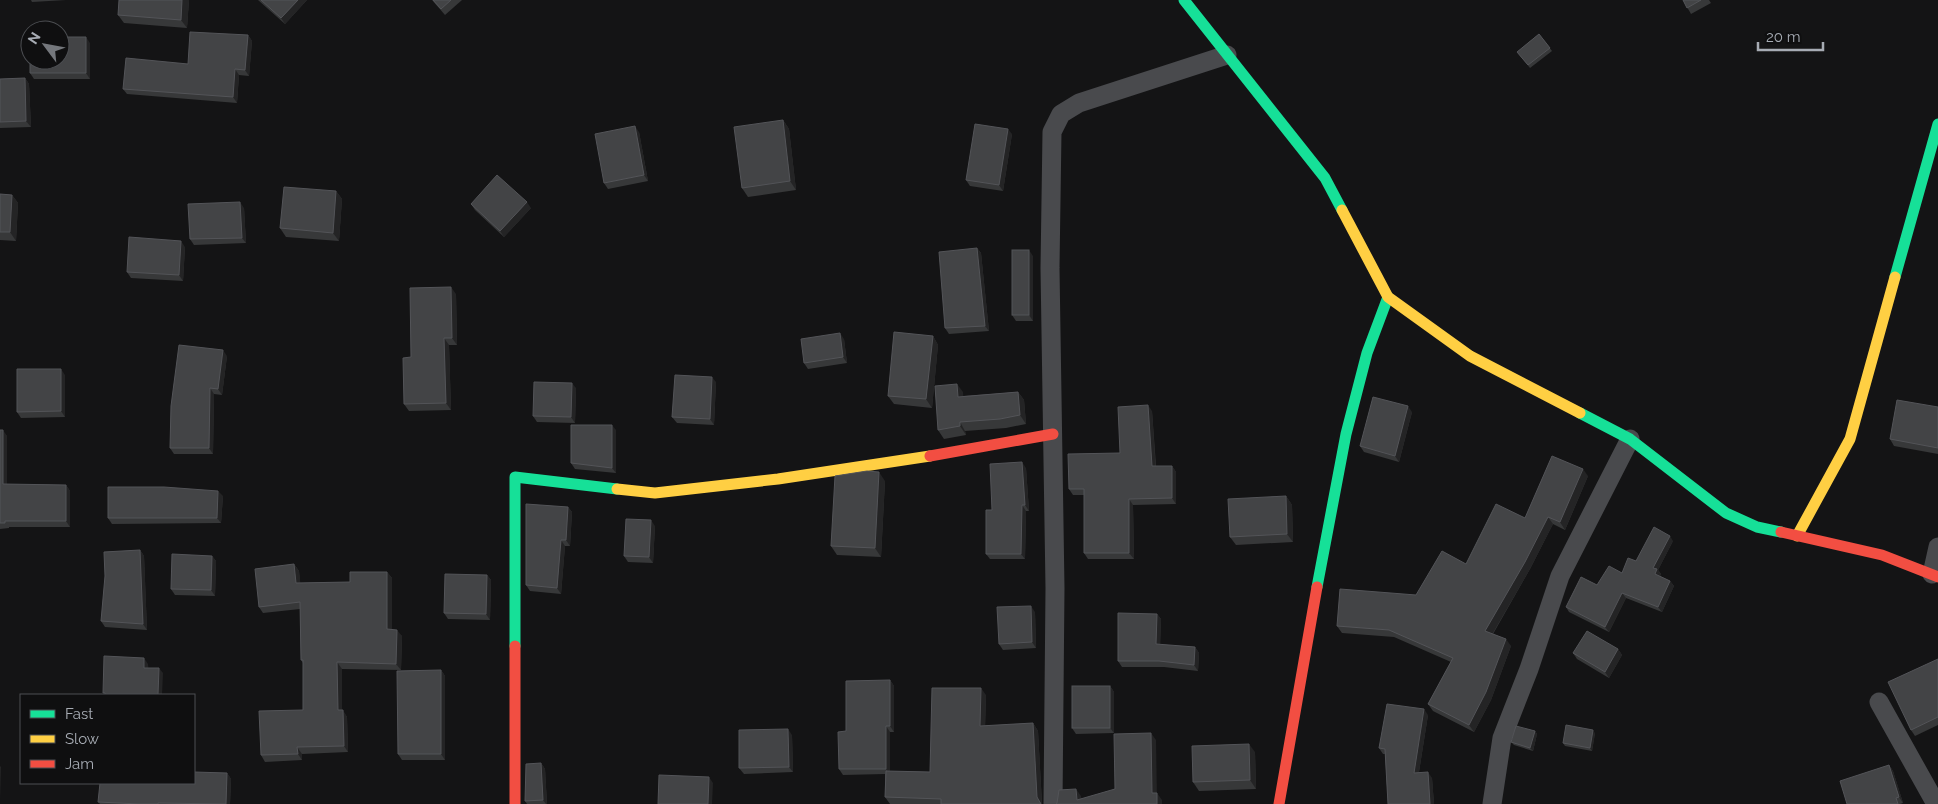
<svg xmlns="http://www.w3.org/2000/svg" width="1938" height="804" font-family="Raleway,sans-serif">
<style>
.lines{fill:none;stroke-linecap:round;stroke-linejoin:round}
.street{stroke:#494a4d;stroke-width:19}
.fast{stroke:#16e098;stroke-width:11}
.slow{stroke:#ffcf43;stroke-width:11}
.jam{stroke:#f24e42;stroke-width:11}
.wall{fill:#373839}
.shaded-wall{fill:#242425}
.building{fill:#434446;stroke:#535458}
</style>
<rect width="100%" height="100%" fill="#141415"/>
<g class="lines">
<g class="street">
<path d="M1932,574l6,-27"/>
<path d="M1879,702l57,102"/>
<path d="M1053,804l2,-216 -5,-320 2,-136 9,-18 18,-11 148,-48"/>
<path d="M1492,804l10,-66 27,-69 31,-93 70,-137"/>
</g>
<g class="fast">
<path d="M1184,0l141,178 17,32"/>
<path d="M1895,277l43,-153"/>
<path d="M1580,413l50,26 96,74 31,14 24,5"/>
<path d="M1317,587l29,-153 21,-81 21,-56"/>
<path d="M515,646v-169l102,12"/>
</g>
<g class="slow">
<path d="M1342,210l46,87 82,59 110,57"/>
<path d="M617,489l38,4 123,-14 152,-23"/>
<path d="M1797,536l53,-97 45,-162"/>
</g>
<g class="jam">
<path d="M930,456l123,-22"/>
<path d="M1781,532l101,23 56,22"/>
<path d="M515,646v158"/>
<path d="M1279,804l38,-217"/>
</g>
</g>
<g class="wall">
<path d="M31,0h35l-34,2z"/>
<path d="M119,0h70l-2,28 -63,-5 -6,-8z"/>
<path d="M258,0h49l-22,24z"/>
<path d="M432,0h30l-17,15z"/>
<path d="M1683,0h26l2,3 -20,11z"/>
<path d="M1539,34l13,17 -22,17 -13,-16z"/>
<path d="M248,35l4,6 -3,35 -10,-1 -2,28 -110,-9 -4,-5 65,-25z"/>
<path d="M90,43v36h-56l-4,-6z"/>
<path d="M25,78l4,6 2,43 -31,1v-49z"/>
<path d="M783,120l6,9 7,61 -48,7 -6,-9z"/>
<path d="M639,132l9,49 -40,8 -4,-6z"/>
<path d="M1012,134l-9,57 -33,-5 -4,-6z"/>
<path d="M336,191l6,8 -3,42 -53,-4 -6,-9z"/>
<path d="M0,194l12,1 6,8 -2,38 -16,-1z"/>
<path d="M471,204l60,4 -27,29 -29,-27z"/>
<path d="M244,208l2,35 -52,2 -4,-6z"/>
<path d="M185,247l-2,34 -52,-3 -4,-6z"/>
<path d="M977,248l4,5 8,78 -40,3 -4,-6z"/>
<path d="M1033,256v65h-17l-4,-6z"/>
<path d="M456,294l1,51h-8l2,65 -42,1 -5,-7 7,-47z"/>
<path d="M933,336l5,9 -6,63 -38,-4 -6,-8z"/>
<path d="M844,339l3,24 -39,6 -4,-6z"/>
<path d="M227,356l-5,39 -8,-1 -1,60h-39l-4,-6z"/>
<path d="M65,375v42l-44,1 -4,-6z"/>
<path d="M716,382l-2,43 -37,-2 -5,-6z"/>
<path d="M576,388l-1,35 -38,-1 -4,-6z"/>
<path d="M963,392v4l55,-4 6,8 2,24 -20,4 -41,3 1,4 -22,4 -6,-9z"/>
<path d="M1938,407v47l-44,-8 -4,-7z"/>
<path d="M1152,411l4,55h16l4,6v32l-43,1 1,54h-46l-4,-6v-58h-11l-4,-6 51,-36z"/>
<path d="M1412,412l-13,50 -35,-10 -4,-6z"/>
<path d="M0,430l7,6v48l59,1 4,6v36h-61v1l-9,1z"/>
<path d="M616,430v43l-41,-4 -4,-6z"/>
<path d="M1026,468l3,43h-3l-1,48h-35l-4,-5 6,-44z"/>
<path d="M1588,476l-23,54 -12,-6 -23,45 -37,65 18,12 -20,54 -17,32 -41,-21 -5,-7 23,-42 -57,-25 -52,-4 -5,-7 79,-31 50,-31 59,-46z"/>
<path d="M885,481l-4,76 -44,-2 -6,-9z"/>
<path d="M223,496l-2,27 -109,1 -4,-6z"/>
<path d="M1286,496l6,9 1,37 -57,3 -6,-8z"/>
<path d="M568,507l4,5 -2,34h-5l-4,48 -31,-3 -4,-6z"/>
<path d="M655,526l-2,37 -25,-1 -4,-6z"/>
<path d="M1673,541l-15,29 3,4 -1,2 10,5 4,5 -12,26 -36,-14 -17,34 -40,-20 -3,-5 31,-22 25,-12 14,-12z"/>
<path d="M140,550l4,6 3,74 -42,-3 -4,-6z"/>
<path d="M212,556l4,5 -1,35 -40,-1 -4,-6z"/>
<path d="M294,564l5,7 1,12 50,-1 37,-10 5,6v51l10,7 -1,34 -59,-1v41l5,7 1,35 -46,2v6l-37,2 -4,-7 42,-45v-47l-2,-3 -1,-51 -37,4 -4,-6z"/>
<path d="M487,575l4,5 -1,40 -42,-1 -4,-6z"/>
<path d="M1035,612l1,36 -33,2 -4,-6z"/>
<path d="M1157,614l4,5 -1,26 35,2 4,6 -1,18 -34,-4h-42l-4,-6z"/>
<path d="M1618,649l4,6 -13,23 -32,-19 -4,-6z"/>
<path d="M1938,659v66l-23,11 -4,-6z"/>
<path d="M441,670l4,6v84h-43l-4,-6z"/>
<path d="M890,680l4,6v46h-4v39l40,1 56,-77 -1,31 48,-3 5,8 4,73h-152l-5,-7v-23l-42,1 -4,-6 7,-38z"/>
<path d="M1110,686l4,6v41l-38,1 -4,-6z"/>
<path d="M1428,715l-9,57 13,6 2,26h-46l-3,-50h-2l-4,-6z"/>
<path d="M1535,731l2,3 -4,17 -19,-6 -3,-3z"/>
<path d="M1595,733l-3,18 -27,-5 -2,-3z"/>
<path d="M792,735l1,37 -49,2 -5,-6z"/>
<path d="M1255,752l1,37 -57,2 -6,-9z"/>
<path d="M541,763l4,6 2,35h-20l-2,-3z"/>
<path d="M1889,765l4,6 10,32 -3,1h-53z"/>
<path d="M227,773l4,6 -1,25h-130l-2,-2z"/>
</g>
<g class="shaded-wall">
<path d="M182,0h7l-2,28 -6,-8z"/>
<path d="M298,0h9l-22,24 -4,-6z"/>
<path d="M248,35l4,6 -3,35 -4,-6z"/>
<path d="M86,37l4,6v36l-4,-6z"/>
<path d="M235,69l4,6 -2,28 -4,-6z"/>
<path d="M25,78l4,6 2,43 -5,-6z"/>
<path d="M783,120l6,9 7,61 -6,-9z"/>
<path d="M635,126l4,6 9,49 -4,-6z"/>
<path d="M1008,129l4,5 -9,57 -4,-6z"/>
<path d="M336,191l6,8 -3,42 -6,-8z"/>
<path d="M12,195l6,8 -2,38 -6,-9z"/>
<path d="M240,202l4,6 2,35 -4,-5z"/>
<path d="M527,202l4,6 -27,29 -4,-6z"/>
<path d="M181,241l4,6 -2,34 -4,-6z"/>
<path d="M977,248l4,5 8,78 -4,-5z"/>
<path d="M1029,250l4,6v65l-4,-6z"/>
<path d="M451,287l5,7 1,51 -5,-7z"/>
<path d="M840,333l4,6 3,24 -4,-6z"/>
<path d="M933,336l5,9 -6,63 -6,-9z"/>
<path d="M444,338l5,7 2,65 -5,-7z"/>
<path d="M223,350l4,6 -5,39 -4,-6z"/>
<path d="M61,369l4,6v42l-4,-6z"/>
<path d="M712,377l4,5 -2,43 -4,-6z"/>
<path d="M572,383l4,5 -1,35 -4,-6z"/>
<path d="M957,384l6,8 1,13 -6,-8z"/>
<path d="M210,388l4,6 -1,60 -4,-6z"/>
<path d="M1018,392l6,8 2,24 -6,-9z"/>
<path d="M1148,405l4,6 4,61 -4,-6z"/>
<path d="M1408,406l4,6 -13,50 -4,-6z"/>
<path d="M960,422l5,9 1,4 -6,-9z"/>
<path d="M612,425l4,5v43l-4,-5z"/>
<path d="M3,430l4,6v54l-4,-6z"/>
<path d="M1022,462l4,6 3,43 -4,-6z"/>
<path d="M1172,466l4,6v32l-4,-6z"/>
<path d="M1583,469l5,7 -23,54 -5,-8z"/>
<path d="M879,472l6,9 -4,76 -6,-9z"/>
<path d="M66,485l4,6v36l-4,-6z"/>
<path d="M218,491l5,5 -2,27 -4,-5z"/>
<path d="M1286,496l6,9 1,37 -6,-8z"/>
<path d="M1129,499l4,6 1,54 -5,-6z"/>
<path d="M1022,505l4,6 -1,48 -4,-5z"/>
<path d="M568,507l4,5 -2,34 -4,-6z"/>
<path d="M1548,517l5,7 -23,45 -40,69 -5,-7z"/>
<path d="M651,520l4,6 -2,37 -4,-6z"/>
<path d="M1670,536l3,5 -15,29 3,4 -2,5 -4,-5 -2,-6z"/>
<path d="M561,540l4,6 -4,48 -4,-6z"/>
<path d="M140,550l4,6 3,74 -4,-6z"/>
<path d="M212,556l4,5 -1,35 -4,-6z"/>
<path d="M294,564l5,7 2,18 -5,-6z"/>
<path d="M387,572l5,6v58l-5,-7z"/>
<path d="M487,575l4,5 -1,40 -4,-6z"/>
<path d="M1670,581l4,5 -12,26 -4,-5z"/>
<path d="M1622,593l4,5 -17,34 -4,-5z"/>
<path d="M1031,606l4,6 1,36 -4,-6z"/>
<path d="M1157,614l4,5 -1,31 -4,-6z"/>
<path d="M397,630l5,6 -1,34 -5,-6z"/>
<path d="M1506,639l5,7 -20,54 -17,32 -5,-7z"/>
<path d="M1195,647l4,6 -1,18 -4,-6z"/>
<path d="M1618,649l4,6 -13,23 -4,-6z"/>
<path d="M144,658l4,6 1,10 -5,-6z"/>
<path d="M337,662l5,7v48l-4,-7z"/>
<path d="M159,668l4,5 -1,22h-4z"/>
<path d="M441,670l4,6v84l-4,-6z"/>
<path d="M890,680l4,6v46l-4,-6z"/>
<path d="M1110,686l4,6v41l-4,-5z"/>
<path d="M981,688l5,7 -1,38 -5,-7z"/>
<path d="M1424,709l4,6 -10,63 -4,-5z"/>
<path d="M343,710l4,7 1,35 -4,-6z"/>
<path d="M1033,723l5,8 4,73h-1l-4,-7z"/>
<path d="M886,726l4,6v42l-4,-5z"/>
<path d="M788,729l4,6 1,37 -4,-5z"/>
<path d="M1593,730l2,3 -3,18 -2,-3z"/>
<path d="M1535,731l2,3 -4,17 -3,-3z"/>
<path d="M1151,733l5,7 1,60 -5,-7z"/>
<path d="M1249,744l6,8 1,37 -6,-9z"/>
<path d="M297,747l5,7v6l-4,-6z"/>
<path d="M541,763l4,6 2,35h-1l-3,-4z"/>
<path d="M1889,765l4,6 10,32 -4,-6z"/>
<path d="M0,766l1,1 -1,34z"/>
<path d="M1428,772l4,6 2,26h-4z"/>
<path d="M227,773l4,6 -1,25h-4z"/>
<path d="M709,777l4,6 -1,21h-4z"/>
<path d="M1076,789l5,7 1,8 -5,-4z"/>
<path d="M1157,793l5,7v4h-5z"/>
</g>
<g class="building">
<path d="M119,0h63l-1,20 -63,-5z"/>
<path d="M261,0h37l-17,18z"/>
<path d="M433,0h18l-10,9z"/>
<path d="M1683,0h18l-14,8z"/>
<path d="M190,32l58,3 -3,35 -10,-1 -2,28 -110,-8 3,-31 62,6z"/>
<path d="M1539,34l11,14 -22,17 -11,-13z"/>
<path d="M60,37h26v36h-56v-13h30z"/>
<path d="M25,78l1,43 -26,1v-43z"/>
<path d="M783,120l7,61 -48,7 -8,-61z"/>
<path d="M975,124l33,5 -9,56 -33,-5z"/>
<path d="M635,126l9,49 -40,8 -9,-49z"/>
<path d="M497,175l30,27 -27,29 -29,-27z"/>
<path d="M284,187l52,4 -3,42 -53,-5z"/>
<path d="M0,194l12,1 -2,37h-10z"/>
<path d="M240,202l2,36 -52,1 -2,-35z"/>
<path d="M129,237l52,4 -2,34 -52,-3z"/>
<path d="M977,248l8,78 -40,2 -6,-76z"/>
<rect x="1012" y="250" width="17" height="65"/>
<path d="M451,287l1,51h-8l2,65 -42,1 -1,-46 8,-1 -1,-69z"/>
<path d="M894,332l39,4 -7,63 -38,-3z"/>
<path d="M840,333l3,24 -39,6 -3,-24z"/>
<path d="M179,345l44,5 -5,39 -8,-1 -1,60h-39l1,-42z"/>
<path d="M17,369h44v42l-44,1z"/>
<path d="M675,375l37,2 -2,42 -38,-2z"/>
<path d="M534,382l38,1 -1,34 -38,-1z"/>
<path d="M957,384l1,13 60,-5 2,23 -20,4 -40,3v4l-22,4 -3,-44z"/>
<path d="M1373,397l35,9 -13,50 -35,-10z"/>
<path d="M1897,400l41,7v41l-48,-9z"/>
<path d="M1148,405l4,61h20v32l-43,1v54h-45v-64h-15l-1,-35 52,-1 -2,-46z"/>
<path d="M571,425h41v43l-41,-5z"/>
<path d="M0,430h3v54l63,1v36h-61v2h-5z"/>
<path d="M1552,456l31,13 -23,53 -12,-5 -23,45 -40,69 21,8 -20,53 -17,33 -41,-21 25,-46 -64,-28 -52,-4 3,-37 76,6 26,-44 24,13 30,-60 29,14z"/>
<path d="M1022,462l3,43h-3l-1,49h-35v-44h6l-2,-46z"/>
<path d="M867,471l12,1 -4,76 -44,-2 4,-70z"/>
<path d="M108,487h56l54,4 -1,27h-109z"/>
<path d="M1286,496l1,38 -57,3 -2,-38z"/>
<path d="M526,504l42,3 -2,33h-5l-4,48 -31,-3z"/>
<path d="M626,519l25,1 -2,37 -25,-1z"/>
<path d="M1654,527l16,9 -17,32 4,1 -2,5 15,7 -12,26 -36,-14 -17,34 -39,-20 15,-30 16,8 12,-19 13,7 6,-15 8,3z"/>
<path d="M140,550l3,74 -42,-3 4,-45 -1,-24z"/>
<path d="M172,554l40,2 -1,34 -40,-1z"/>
<path d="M294,564l2,19 54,-1v-10h37v57l10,1 -1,34 -59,-2 1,48h5l1,36 -47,1 1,7 -37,1 -2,-44 44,-1v-50h-2l-1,-58 -41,5 -4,-38z"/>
<path d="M445,574l42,1 -1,39 -42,-1z"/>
<path d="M1031,606l1,36 -33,2 -2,-37z"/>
<path d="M1118,613l39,1 -1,30 39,3 -1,18 -35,-4h-41z"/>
<path d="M1587,631l31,18 -13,23 -32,-19z"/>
<path d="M104,656l40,2v10h15l-1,27h-53v-2h-2z"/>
<path d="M1938,659v58l-27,13 -23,-48z"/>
<path d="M441,670v84h-43l-1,-83z"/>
<path d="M890,680v46h-4v43h-47l-1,-37 8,-1v-50z"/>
<rect x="1072" y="686" width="38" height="42"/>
<path d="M932,688h49l-1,38 53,-3 4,74 4,7h-100v-5l-56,-2 1,-26 44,1z"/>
<path d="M1387,704l37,5 -10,64 14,-1 2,32h-42l-3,-55 -6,-1z"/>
<path d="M1566,725l27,5 -3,18 -27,-5z"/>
<path d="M1516,726l19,5 -5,17 -19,-6z"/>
<path d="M788,729l1,38 -50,1v-38z"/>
<path d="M1151,733l1,60h5v11h-101l1,-1 2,-13 17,-1 1,11 38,-11 -1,-55z"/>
<path d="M1249,744l1,36 -57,2 -1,-36z"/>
<path d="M541,763l2,37 -18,1 1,-37z"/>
<path d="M1889,765l10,32 -3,1 2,6h-51l-7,-23z"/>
<path d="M194,772l33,1 -1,31 -68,-1v1h-19l-41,-2 2,-19h94z"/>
<path d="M659,775l50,2 -1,27h-50z"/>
</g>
<rect x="20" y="694" width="175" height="90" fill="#0f0f10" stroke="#4c4e52"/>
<rect x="30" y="710" width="25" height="8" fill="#16e098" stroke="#4c4e52"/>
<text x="65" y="719" font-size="15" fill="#a7acb4">Fast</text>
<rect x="30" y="735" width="25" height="8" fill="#ffcf43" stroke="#4c4e52"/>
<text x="65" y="744" font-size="15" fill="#a7acb4">Slow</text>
<rect x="30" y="760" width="25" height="8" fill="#f24e42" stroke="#4c4e52"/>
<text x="65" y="769" font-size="15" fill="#a7acb4">Jam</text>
<g transform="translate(45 45) rotate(302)"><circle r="24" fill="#0f0f10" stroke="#4c4e52"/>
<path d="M0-4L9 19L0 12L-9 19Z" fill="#74777c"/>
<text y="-8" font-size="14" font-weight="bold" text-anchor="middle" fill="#a7acb4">N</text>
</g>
<path d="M1758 42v8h65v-8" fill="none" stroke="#a7acb4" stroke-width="2.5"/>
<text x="1766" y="42" font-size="15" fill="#a7acb4" stroke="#0f0f10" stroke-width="4" paint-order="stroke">20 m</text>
</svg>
